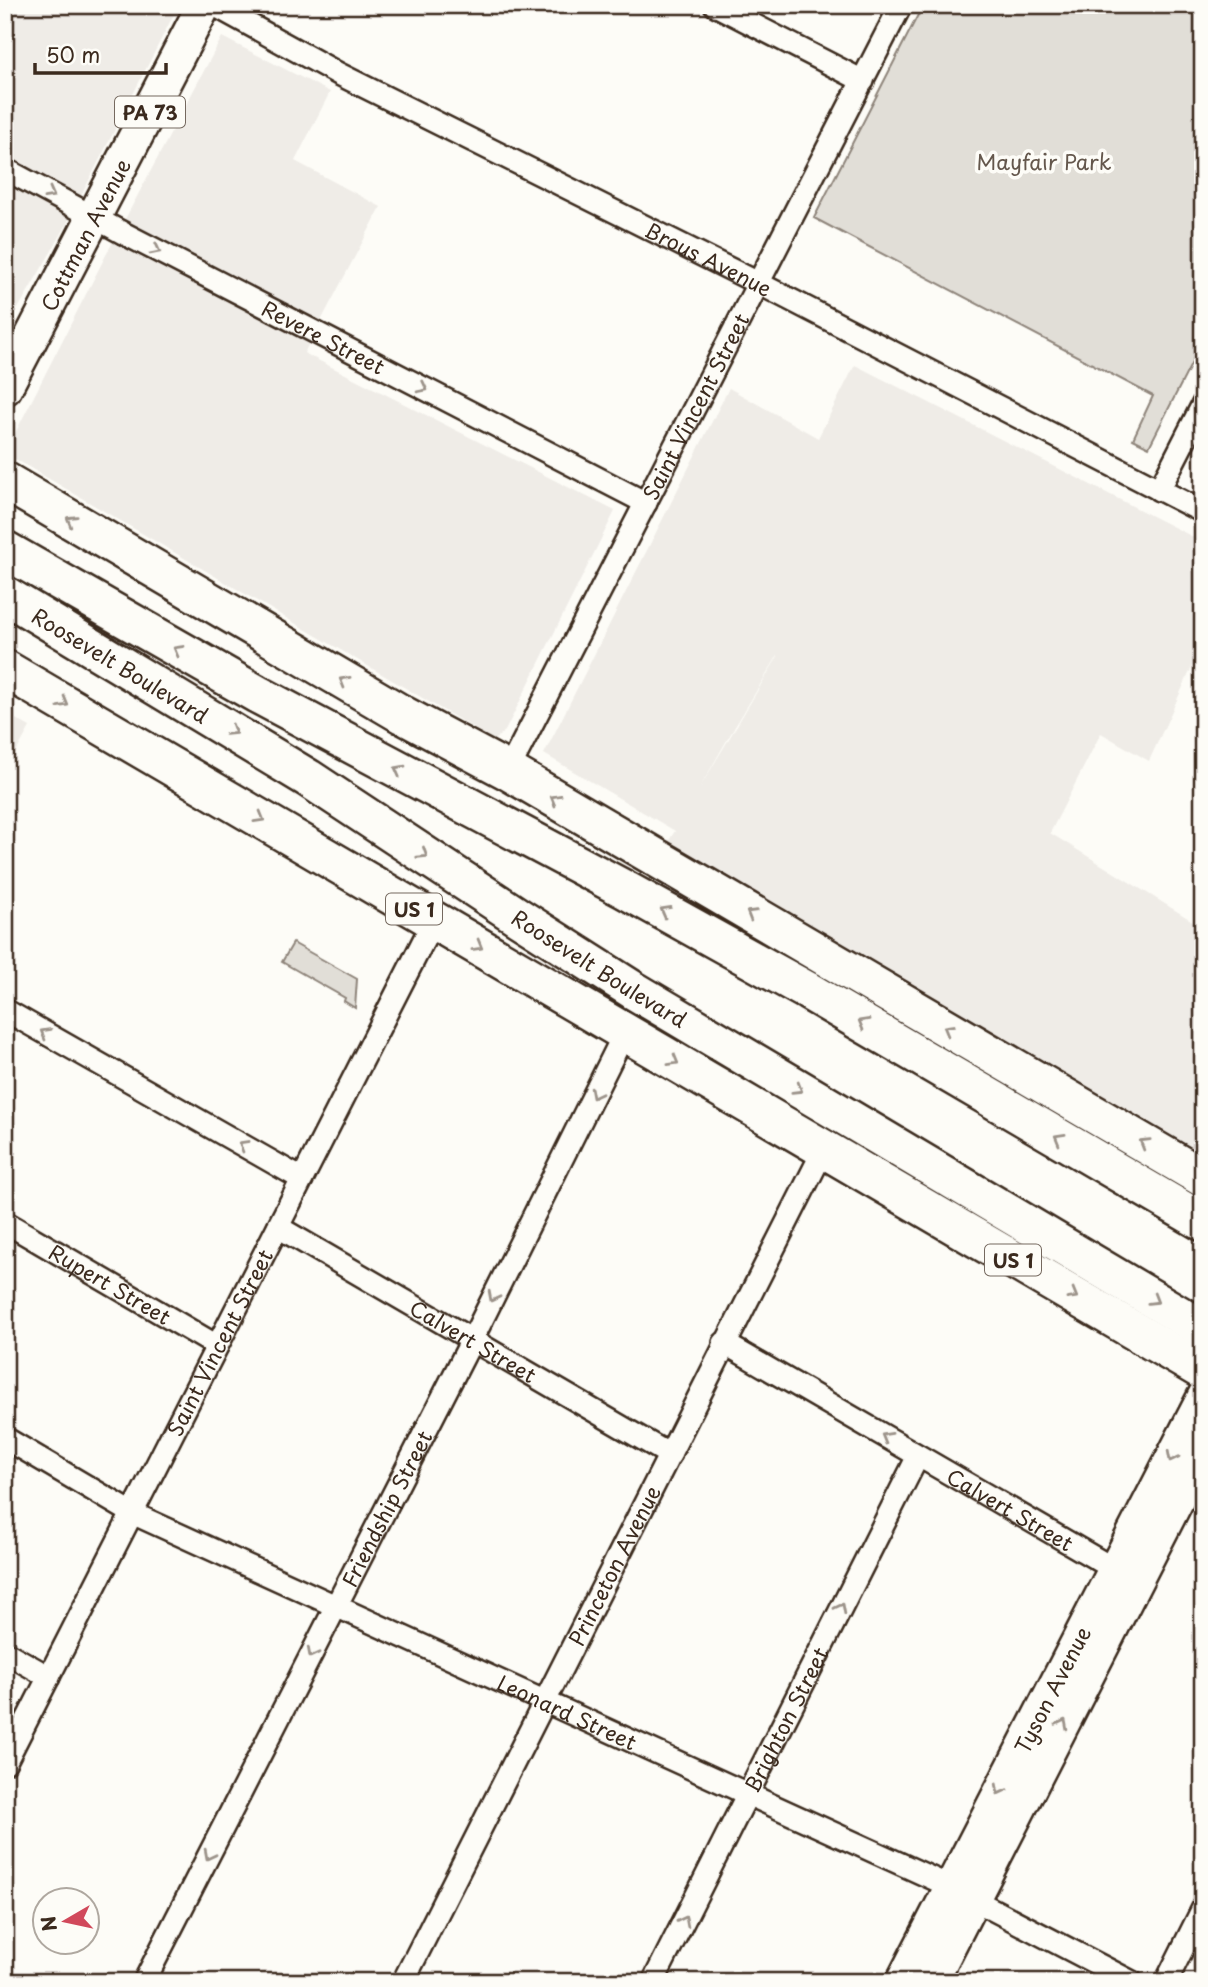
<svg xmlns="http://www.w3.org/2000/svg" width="1208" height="1987" font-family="'Playpen Sans',sans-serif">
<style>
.built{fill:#efece7;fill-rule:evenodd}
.green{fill:#e1ded7;stroke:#8e847a;stroke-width:2}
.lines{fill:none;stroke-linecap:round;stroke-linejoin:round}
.street-casing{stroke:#3b2a1e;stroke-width:26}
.secondary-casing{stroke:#3b2a1e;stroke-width:35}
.primary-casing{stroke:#3b2a1e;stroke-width:38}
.highway-casing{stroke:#3b2a1e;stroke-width:42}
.street{stroke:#fdfcf7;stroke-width:21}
.secondary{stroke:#fdfcf7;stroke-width:30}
.primary{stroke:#fdfcf7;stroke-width:33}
.highway{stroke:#fdfcf7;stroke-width:37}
.oneway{stroke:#9c938a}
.labels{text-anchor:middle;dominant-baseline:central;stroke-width:7;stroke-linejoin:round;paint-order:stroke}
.shield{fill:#fdfcf7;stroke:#75695f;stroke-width:2}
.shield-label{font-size:19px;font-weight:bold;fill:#3b2a1e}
.park-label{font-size:21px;fill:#64574c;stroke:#fdfcf7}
.street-label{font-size:21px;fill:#3b2a1e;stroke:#fdfcf7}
</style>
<rect width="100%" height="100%" fill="#fdfcf7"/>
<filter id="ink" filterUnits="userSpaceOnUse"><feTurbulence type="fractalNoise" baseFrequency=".0143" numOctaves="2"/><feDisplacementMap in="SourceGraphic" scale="14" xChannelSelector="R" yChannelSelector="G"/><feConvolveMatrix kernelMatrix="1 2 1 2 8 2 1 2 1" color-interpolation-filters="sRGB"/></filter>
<g filter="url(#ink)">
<g class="built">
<path d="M5,5h153l16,9 -113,221 -56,96z"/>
<path d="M222,37l108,55 -35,69 86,46 -77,146 311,158 -110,220 -11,9 -489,-287 102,-200z"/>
<path d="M855,365l348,177v101l-54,118 -48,-28 -51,100 149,92h4v239l-539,-316 11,-17 -131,-77 185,-366 89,50zM778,655v1l-80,135 29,-51z"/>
<path d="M5,713l25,14 -25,45z"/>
</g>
<g class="green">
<path d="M923,5h280v336l-54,106 -16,-8 20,-43 -339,-178z"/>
<path d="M293,943l64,36 -2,29 -11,-7 1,-3 -63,-36z"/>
</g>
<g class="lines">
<defs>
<g id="street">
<path id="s1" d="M214,5l125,69 419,209 445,229"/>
<path d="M715,5l148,76"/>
<path id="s2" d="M5,169l118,64 523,270"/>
<path d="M1159,490l44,-86"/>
<path id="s3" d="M508,771l393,-766"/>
<path d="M5,1010l297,169"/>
<path id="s4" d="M5,1222l212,124"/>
<path id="s5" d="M278,1227l392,228"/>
<path id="s6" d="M724,1343l390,226"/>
<path id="s7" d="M5,1438l127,75 804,367 196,102"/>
<path d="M5,1652l44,25"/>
<path id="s8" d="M5,1763l429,-843"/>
<path id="s9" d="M144,1982l328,-642 153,-308"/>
<path id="s10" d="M403,1982l421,-833"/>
<path id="s11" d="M653,1982l265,-526"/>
<path d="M1166,1982l37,-74"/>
</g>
<g id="secondary">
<path id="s12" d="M901,1982l302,-586"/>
<path d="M932,1982l271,-530"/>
</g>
<g id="primary">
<path id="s13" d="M5,388l199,-383"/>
</g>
<g id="highway">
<path d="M5,481l398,234 105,56 695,407"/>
<path d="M5,550l252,144 367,195 184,102 395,231"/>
<path id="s14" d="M5,595l303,183 212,140 113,72 570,339"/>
<path d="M5,669l1198,702"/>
</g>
</defs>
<use href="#street" class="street-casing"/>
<use href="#secondary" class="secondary-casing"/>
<use href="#primary" class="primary-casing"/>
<use href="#highway" class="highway-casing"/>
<use href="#street" class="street"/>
<use href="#secondary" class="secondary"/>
<use href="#primary" class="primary"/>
<use href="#highway" class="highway"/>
</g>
<defs><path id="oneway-chevron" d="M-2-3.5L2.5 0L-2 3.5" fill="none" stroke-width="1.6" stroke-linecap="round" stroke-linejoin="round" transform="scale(1.75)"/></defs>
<g class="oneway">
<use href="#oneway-chevron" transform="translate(50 194) rotate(29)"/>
<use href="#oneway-chevron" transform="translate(156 250) rotate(27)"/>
<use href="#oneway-chevron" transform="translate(423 388) rotate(27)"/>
<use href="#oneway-chevron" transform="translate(71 520) rotate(-149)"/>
<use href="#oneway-chevron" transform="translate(178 650) rotate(-151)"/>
<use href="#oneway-chevron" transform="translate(344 681) rotate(-150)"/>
<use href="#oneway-chevron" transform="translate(64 703) rotate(30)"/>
<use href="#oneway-chevron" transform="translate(232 731) rotate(32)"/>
<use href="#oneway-chevron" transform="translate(399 770) rotate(-152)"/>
<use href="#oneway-chevron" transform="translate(555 799) rotate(-150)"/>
<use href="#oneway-chevron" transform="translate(260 818) rotate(30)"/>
<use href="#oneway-chevron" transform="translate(423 854) rotate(33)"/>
<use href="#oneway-chevron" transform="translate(665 911) rotate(-151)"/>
<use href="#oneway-chevron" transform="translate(751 914) rotate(-149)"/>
<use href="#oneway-chevron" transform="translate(478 946) rotate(30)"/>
<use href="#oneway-chevron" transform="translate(863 1023) rotate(-150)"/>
<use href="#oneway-chevron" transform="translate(948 1029) rotate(-150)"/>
<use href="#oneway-chevron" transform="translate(45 1033) rotate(-150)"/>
<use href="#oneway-chevron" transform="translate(674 1061) rotate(30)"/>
<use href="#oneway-chevron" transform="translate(798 1089) rotate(31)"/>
<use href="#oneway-chevron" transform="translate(595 1094) rotate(117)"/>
<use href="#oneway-chevron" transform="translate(1059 1138) rotate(-150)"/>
<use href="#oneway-chevron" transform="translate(1144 1143) rotate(-149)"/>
<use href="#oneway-chevron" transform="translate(243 1145) rotate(-150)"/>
<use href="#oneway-chevron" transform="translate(1073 1295) rotate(30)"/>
<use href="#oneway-chevron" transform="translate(493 1297) rotate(117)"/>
<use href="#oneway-chevron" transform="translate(1154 1300) rotate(31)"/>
<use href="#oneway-chevron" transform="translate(886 1437) rotate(-150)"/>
<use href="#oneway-chevron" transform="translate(1172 1457) rotate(117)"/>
<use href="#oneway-chevron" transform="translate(841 1608) rotate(-63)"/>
<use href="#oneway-chevron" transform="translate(312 1653) rotate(117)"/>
<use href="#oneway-chevron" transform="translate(1063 1724) rotate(-63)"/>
<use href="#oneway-chevron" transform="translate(1000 1790) rotate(118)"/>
<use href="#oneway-chevron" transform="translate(209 1855) rotate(117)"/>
<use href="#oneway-chevron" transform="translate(684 1921) rotate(-63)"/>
</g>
</g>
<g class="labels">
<g class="shield">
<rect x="115" y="96.5" width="70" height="31" rx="5"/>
<rect x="386" y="893.5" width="56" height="31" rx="5"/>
<rect x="985" y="1244.5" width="56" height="31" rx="5"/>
</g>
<g class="shield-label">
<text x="150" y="112">PA 73</text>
<text x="414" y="909">US 1</text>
<text x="1013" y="1260">US 1</text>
</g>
<g class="park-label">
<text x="1044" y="161">Mayfair Park</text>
</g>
<g class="street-label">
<text stroke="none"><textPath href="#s13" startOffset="173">Cottman Avenue</textPath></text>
<text stroke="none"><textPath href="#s1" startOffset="556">Brous Avenue</textPath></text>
<text stroke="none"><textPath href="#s2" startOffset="360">Revere Street</textPath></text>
<text stroke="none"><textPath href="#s3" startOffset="410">Saint Vincent Street</textPath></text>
<text stroke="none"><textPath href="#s14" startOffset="135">Roosevelt Boulevard</textPath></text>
<text stroke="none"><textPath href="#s14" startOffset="702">Roosevelt Boulevard</textPath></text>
<text stroke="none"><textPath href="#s4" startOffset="122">Rupert Street</textPath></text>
<text stroke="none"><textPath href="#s8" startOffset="472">Saint Vincent Street</textPath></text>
<text stroke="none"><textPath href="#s5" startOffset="226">Calvert Street</textPath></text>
<text stroke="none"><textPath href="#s9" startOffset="532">Friendship Street</textPath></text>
<text stroke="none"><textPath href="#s6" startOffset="331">Calvert Street</textPath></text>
<text stroke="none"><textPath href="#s10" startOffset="467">Princeton Avenue</textPath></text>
<text stroke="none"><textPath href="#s12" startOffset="329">Tyson Avenue</textPath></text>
<text stroke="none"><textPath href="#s7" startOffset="626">Leonard Street</textPath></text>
<text stroke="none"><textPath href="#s11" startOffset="294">Brighton Street</textPath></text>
</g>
</g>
<rect width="1208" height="1987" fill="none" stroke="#fdfcf7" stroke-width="28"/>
<rect x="14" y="14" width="1180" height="1959" fill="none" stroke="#3b2a1e" stroke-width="2.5" filter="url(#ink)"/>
<g transform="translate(66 1921) rotate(261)"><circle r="33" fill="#fdfcf7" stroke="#afa8a0" stroke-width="2"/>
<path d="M0-5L12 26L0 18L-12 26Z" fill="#d1495b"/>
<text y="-10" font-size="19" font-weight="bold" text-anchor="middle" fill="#3b2a1e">N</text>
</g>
<path d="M35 63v10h131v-10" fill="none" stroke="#3b2a1e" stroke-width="3.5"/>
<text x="46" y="63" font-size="21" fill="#3b2a1e" stroke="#fdfcf7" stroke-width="5" paint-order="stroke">50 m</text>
</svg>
